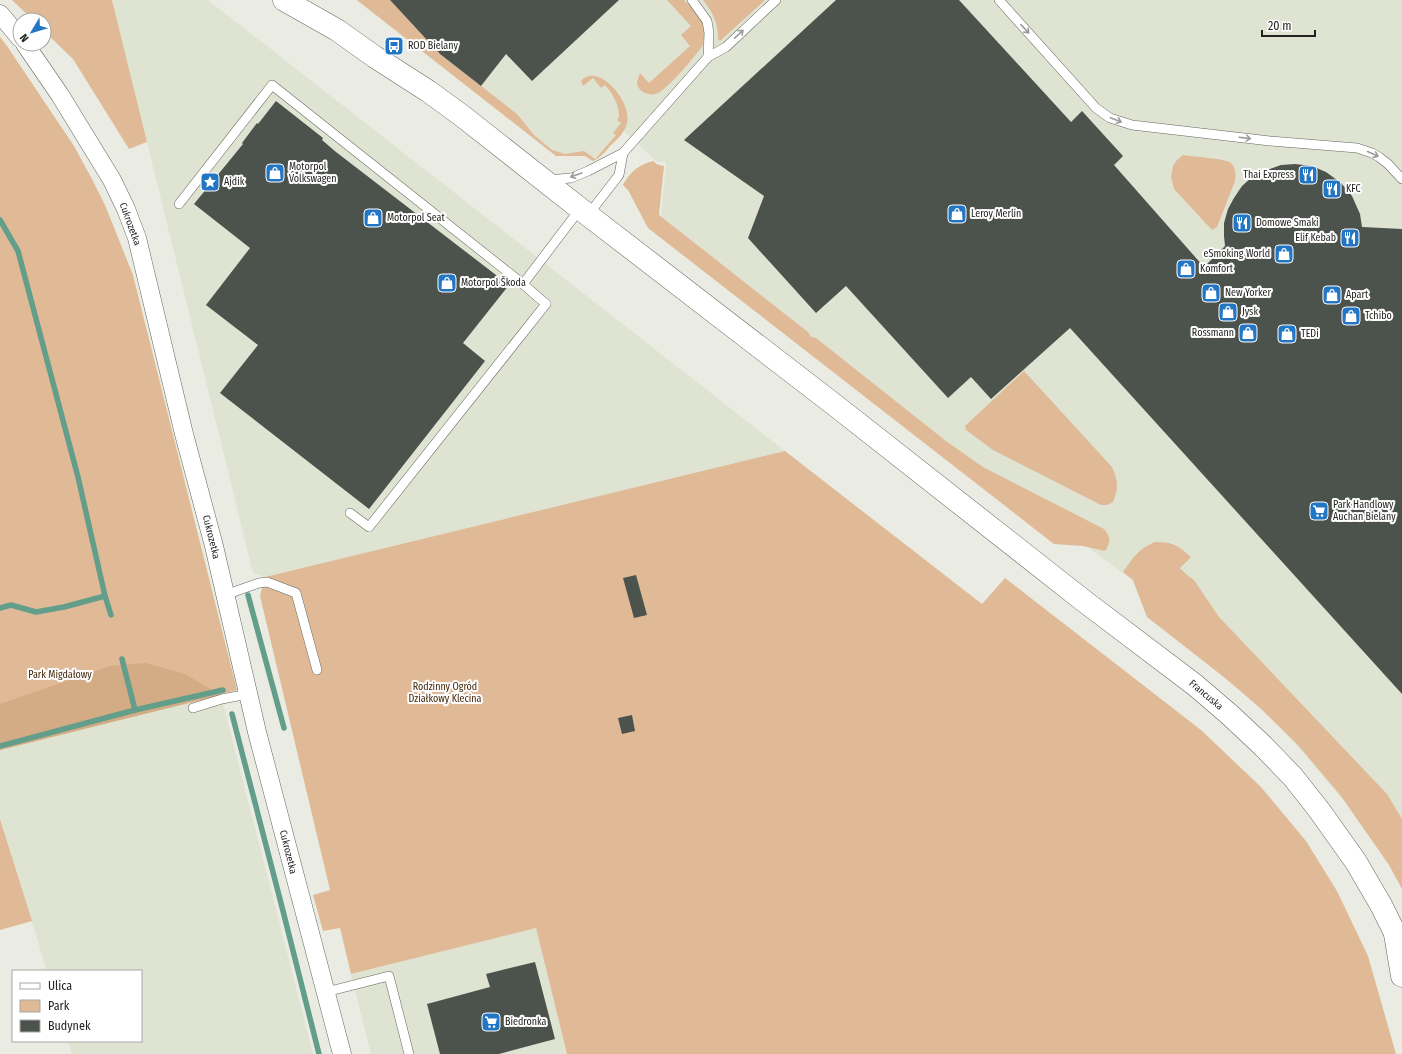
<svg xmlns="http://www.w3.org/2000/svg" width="1402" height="1054" font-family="'Fira Sans Condensed',sans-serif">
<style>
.built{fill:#dfe3d2}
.green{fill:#e0ba97}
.forest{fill:#d3ab85}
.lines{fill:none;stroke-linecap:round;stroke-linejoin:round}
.stream{stroke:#629e8a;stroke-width:5.5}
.building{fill:#4c524c}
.lane-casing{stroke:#64665e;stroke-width:10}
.street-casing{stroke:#64665e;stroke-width:19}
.secondary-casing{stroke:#64665e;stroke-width:23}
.lane{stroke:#fff;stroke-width:9}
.street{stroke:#fff;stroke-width:18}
.secondary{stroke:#fff;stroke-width:22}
.oneway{stroke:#9c9c9b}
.labels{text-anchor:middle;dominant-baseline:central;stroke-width:4;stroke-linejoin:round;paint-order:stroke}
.poi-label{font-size:10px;fill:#222320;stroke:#fff;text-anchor:start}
.street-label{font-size:10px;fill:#222320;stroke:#fff}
.park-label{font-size:10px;fill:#432709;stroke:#fff}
</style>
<rect width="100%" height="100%" fill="#eaece3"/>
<g class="built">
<path d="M112,0h96l577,451 -520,126 -12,-4z"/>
<path d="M356,0h1046v887l-13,-22 -42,-60 -48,-57 -54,-58 -98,-73 -15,-37 -472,-353 6,-65h-9l-35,-33 -30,32 -7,-5h-29z"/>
<path d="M221,695l92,359h-241l-4,-13h73v-70h-94l-47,-152v-69z"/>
<path d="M536,928l31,126h-196l-20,-80z"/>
</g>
<g class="green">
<path d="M12,0h100l35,142 -18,7 -56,-90 -29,-28v-11h-11z"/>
<path d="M357,0h33l50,54 77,60 17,21 18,15 13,4 19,-3 11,8 21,-24 -3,-2 8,-10 -4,-3 2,-3c0,-13 -6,-23 -14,-32l-4,3 -8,-10 -10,8 -2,-5c16,-19 51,19 46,42 -2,9 -9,16 -16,22 -5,6 -11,13 -18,16l-8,-5h-29z"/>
<path d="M667,0h17c8,8 18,16 20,27 1,6 0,13 -2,19 -5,9 -35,43 -44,47 -8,4 -21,-1 -21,-11 1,-3 2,-6 3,-9l9,10 41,-37 -9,-11 10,-9z"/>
<path d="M703,0h62l-45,41 -2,-2c0,-16 -5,-27 -15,-39z"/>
<path d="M0,37l7,9 67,100 19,35 12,24 28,70 104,415 -237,60z"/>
<path d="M1183,155c10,2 41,3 48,8 5,5 5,12 4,18l-18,46 -5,3 -38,-41 -3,-12 2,-11 4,-6z"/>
<path d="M654,161l2,3 8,2 -5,49 149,117 3,5 5,1 130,103 37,26 121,62c7,8 7,13 1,22l-22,-5 -29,-2 -406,-316 -20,-38 -5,-5c7,-13 16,-21 31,-24z"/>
<path d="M1024,371l88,96c6,14 7,20 1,35l-6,3h-6l-108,-55 -27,-20 -1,-4z"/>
<path d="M785,451l197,153 23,-26 196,152 60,57 45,54 31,50 31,65 28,98h-829l-31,-126 -185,46 -11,-46 -17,3 -10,-36 17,-5 -70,-294 5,-19z"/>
<path d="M1155,542c17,0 23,3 36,15l-11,11 7,7 7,5 25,37 168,177 15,25v70l-13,-24 -48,-69 -43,-51 -38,-37 -35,-30 -78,-61 -14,-37 -10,-8c10,-14 15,-23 32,-30z"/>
<path d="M0,819l32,102 -32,9z"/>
</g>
<path class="forest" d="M146,663l39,11 36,21 -221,55v-46l110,-38z"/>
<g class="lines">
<g class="stream">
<path d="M0,220l18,31 60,226 27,119 6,19"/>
<path d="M248,595l36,133"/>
<path d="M0,608l11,-3 25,7 28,-5 41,-11"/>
<path d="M122,659l13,51 88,-20"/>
<path d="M232,714l50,193 37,147"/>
<path d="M0,746l135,-36"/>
</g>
</g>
<g class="building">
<path d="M390,0h229l-87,81 -26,-27 -25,32 -41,-32z"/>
<path d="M836,0h123l112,122 11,-11 41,45 -9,9 90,102 21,-21 -1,-10v-13l4,-14 6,-11 8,-12 10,-9 12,-6 17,-6 14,-1 17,2 14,6 15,11 11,13 8,18 2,13 40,2v465l-332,-366 -79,71 -20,-22 -23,21 -102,-112 -30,27 -68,-75 16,-42 -80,-56z"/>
<path d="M276,101l47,37 -1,2 14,12 173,133 -46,58 22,18 -116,148 -149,-116 38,-48 -52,-40 44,-57 -56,-44 49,-60 -1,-1 15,-20 1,1z"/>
<path d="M636,575l11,40 -13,3 -11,-40z"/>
<path d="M632,715l3,16 -13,3 -4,-16z"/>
<path d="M535,962l20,77 -56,15h-59l-13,-50 63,-17 -4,-13z"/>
</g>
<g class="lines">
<defs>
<g id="lane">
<path d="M692,0l15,21 2,12 -1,24"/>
<path d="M999,0l97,108 14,10 22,7 138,16 87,7 15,5 7,4 9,7 14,15"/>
<path d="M547,180l24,-2 17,-7 35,-18 85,-96 18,-10 50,-47"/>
<path d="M179,204l93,-119 251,199 57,-75"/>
<path d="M588,215l31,-40 4,-22"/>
<path d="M350,513l19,14 177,-223 -23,-20"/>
<path d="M225,595l34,-12 8,-1 29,11 21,77"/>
<path d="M193,708l29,-9 26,-5"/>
<path d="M326,992l63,-16 20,78"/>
</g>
<g id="street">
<path d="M0,14l20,24"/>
<path d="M25,44l35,51 52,85 14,29 11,29 47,196 30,112 43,186 85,322"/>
</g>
<g id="secondary">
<path d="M284,0l53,30 38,27 53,34 33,24 127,100 248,191 248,195 111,84 35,30 33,31 30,31 26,33 37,52 25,43 21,42"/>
<path d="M1395,934l7,42"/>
</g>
</defs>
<use href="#lane" class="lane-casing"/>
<use href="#street" class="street-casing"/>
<use href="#secondary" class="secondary-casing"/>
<use href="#lane" class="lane"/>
<use href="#street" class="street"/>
<use href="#secondary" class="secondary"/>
</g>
<defs><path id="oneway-shaft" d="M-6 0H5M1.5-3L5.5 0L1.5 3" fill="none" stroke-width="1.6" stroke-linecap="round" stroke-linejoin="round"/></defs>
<g class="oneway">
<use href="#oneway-shaft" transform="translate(1025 29) rotate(47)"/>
<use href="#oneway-shaft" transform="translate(739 34) rotate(-43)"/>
<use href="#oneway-shaft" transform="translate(1116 120) rotate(21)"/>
<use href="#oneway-shaft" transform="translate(1245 138) rotate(7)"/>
<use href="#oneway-shaft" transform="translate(1373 154) rotate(24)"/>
<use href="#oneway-shaft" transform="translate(576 175) rotate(160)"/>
</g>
<defs>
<symbol id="bus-square" viewBox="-11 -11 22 22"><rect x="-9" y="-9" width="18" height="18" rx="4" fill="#2276c4" stroke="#fff"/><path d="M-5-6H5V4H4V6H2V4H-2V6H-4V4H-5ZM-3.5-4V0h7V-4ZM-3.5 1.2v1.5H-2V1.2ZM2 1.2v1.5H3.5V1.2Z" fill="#fff"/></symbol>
<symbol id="shop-square" viewBox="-11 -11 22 22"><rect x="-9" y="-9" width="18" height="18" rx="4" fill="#2276c4" stroke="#fff"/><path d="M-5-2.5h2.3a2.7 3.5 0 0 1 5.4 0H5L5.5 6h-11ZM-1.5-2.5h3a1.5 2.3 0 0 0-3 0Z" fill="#fff"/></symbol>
<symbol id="restaurant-square" viewBox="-11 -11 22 22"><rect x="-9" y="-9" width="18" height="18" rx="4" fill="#2276c4" stroke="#fff"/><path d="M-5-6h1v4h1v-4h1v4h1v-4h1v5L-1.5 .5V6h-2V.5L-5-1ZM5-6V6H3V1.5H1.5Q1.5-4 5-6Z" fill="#fff"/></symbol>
<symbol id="sight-square" viewBox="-11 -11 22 22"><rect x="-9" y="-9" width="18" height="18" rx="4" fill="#2276c4" stroke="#fff"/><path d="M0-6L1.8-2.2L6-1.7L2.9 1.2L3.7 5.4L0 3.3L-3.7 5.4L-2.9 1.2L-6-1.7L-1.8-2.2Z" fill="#fff"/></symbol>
<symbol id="supermarket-square" viewBox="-11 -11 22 22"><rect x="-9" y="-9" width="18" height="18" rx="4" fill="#2276c4" stroke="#fff"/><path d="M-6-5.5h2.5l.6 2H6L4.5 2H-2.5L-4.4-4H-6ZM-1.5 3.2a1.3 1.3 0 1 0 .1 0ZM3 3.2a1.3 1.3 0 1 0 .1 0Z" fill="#fff"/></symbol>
</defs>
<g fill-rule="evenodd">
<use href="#bus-square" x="383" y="35" width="22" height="22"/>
<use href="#shop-square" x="264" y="162" width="22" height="22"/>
<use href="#restaurant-square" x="1297" y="164" width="22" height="22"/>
<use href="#sight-square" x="199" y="171" width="22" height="22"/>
<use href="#restaurant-square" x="1321" y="178" width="22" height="22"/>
<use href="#shop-square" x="946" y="203" width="22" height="22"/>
<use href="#shop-square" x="362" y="207" width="22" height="22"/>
<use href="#restaurant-square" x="1231" y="212" width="22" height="22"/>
<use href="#restaurant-square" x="1339" y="227" width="22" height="22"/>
<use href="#shop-square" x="1273" y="243" width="22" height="22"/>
<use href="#shop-square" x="1175" y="258" width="22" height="22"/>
<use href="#shop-square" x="436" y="272" width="22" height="22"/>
<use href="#shop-square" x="1200" y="282" width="22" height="22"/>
<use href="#shop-square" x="1321" y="284" width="22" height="22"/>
<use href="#shop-square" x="1217" y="301" width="22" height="22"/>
<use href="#shop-square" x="1340" y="305" width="22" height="22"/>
<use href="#shop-square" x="1237" y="322" width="22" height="22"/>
<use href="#shop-square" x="1276" y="323" width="22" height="22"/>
<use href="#supermarket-square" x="1308" y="500" width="22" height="22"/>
<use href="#supermarket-square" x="480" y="1011" width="22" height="22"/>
</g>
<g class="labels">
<g class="poi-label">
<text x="408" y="46">ROD Bielany</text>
<text x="289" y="167">Motorpol<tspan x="289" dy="12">Volkswagen</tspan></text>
<text x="1294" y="175" text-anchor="end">Thai Express</text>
<text x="224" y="182">Ajdik</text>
<text x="1346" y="189">KFC</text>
<text x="971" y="214">Leroy Merlin</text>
<text x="387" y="218">Motorpol Seat</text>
<text x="1256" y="223">Domowe Smaki</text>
<text x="1336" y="238" text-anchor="end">Elif Kebab</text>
<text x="1270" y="254" text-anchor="end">eSmoking World</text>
<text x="1200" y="269">Komfort</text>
<text x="461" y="283">Motorpol Škoda</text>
<text x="1225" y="293">New Yorker</text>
<text x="1346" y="295">Apart</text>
<text x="1242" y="312">Jysk</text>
<text x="1365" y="316">Tchibo</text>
<text x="1234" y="333" text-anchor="end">Rossmann</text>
<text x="1301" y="334">TEDi</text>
<text x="1333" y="505">Park Handlowy<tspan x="1333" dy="12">Auchan Bielany</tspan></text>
<text x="505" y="1022">Biedronka</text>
</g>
<g class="street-label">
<text transform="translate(130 224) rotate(70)">Cukrozetka</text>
<text transform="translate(211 537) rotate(76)">Cukrozetka</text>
<text transform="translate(1206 695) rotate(40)">Francuska</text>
<text transform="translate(288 852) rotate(76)">Cukrozetka</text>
</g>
<g class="park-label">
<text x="60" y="675">Park Migdałowy</text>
<text x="445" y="687">Rodzinny Ogród<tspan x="445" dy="12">Działkowy Klecina</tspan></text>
</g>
</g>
<rect x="12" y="970" width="130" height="72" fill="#ffffff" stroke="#a7a7a6"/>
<rect x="20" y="983" width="20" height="6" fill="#ffffff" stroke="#a7a7a6"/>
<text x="48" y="990" font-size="12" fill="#222320">Ulica</text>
<rect x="20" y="1000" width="20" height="12" fill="#e0ba97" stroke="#a7a7a6"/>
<text x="48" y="1010" font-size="12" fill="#222320">Park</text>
<rect x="20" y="1020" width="20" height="12" fill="#4c524c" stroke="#a7a7a6"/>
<text x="48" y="1030" font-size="12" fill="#222320">Budynek</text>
<g transform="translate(32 32) rotate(232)"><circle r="19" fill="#ffffff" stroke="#a7a7a6"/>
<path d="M0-3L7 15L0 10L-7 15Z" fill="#2276c4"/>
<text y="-6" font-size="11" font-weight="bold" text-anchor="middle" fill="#222320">N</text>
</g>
<path d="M1262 30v6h53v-6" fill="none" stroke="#222320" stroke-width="2"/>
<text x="1268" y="30" font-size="12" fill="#222320" stroke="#ffffff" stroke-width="3" paint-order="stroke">20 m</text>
</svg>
